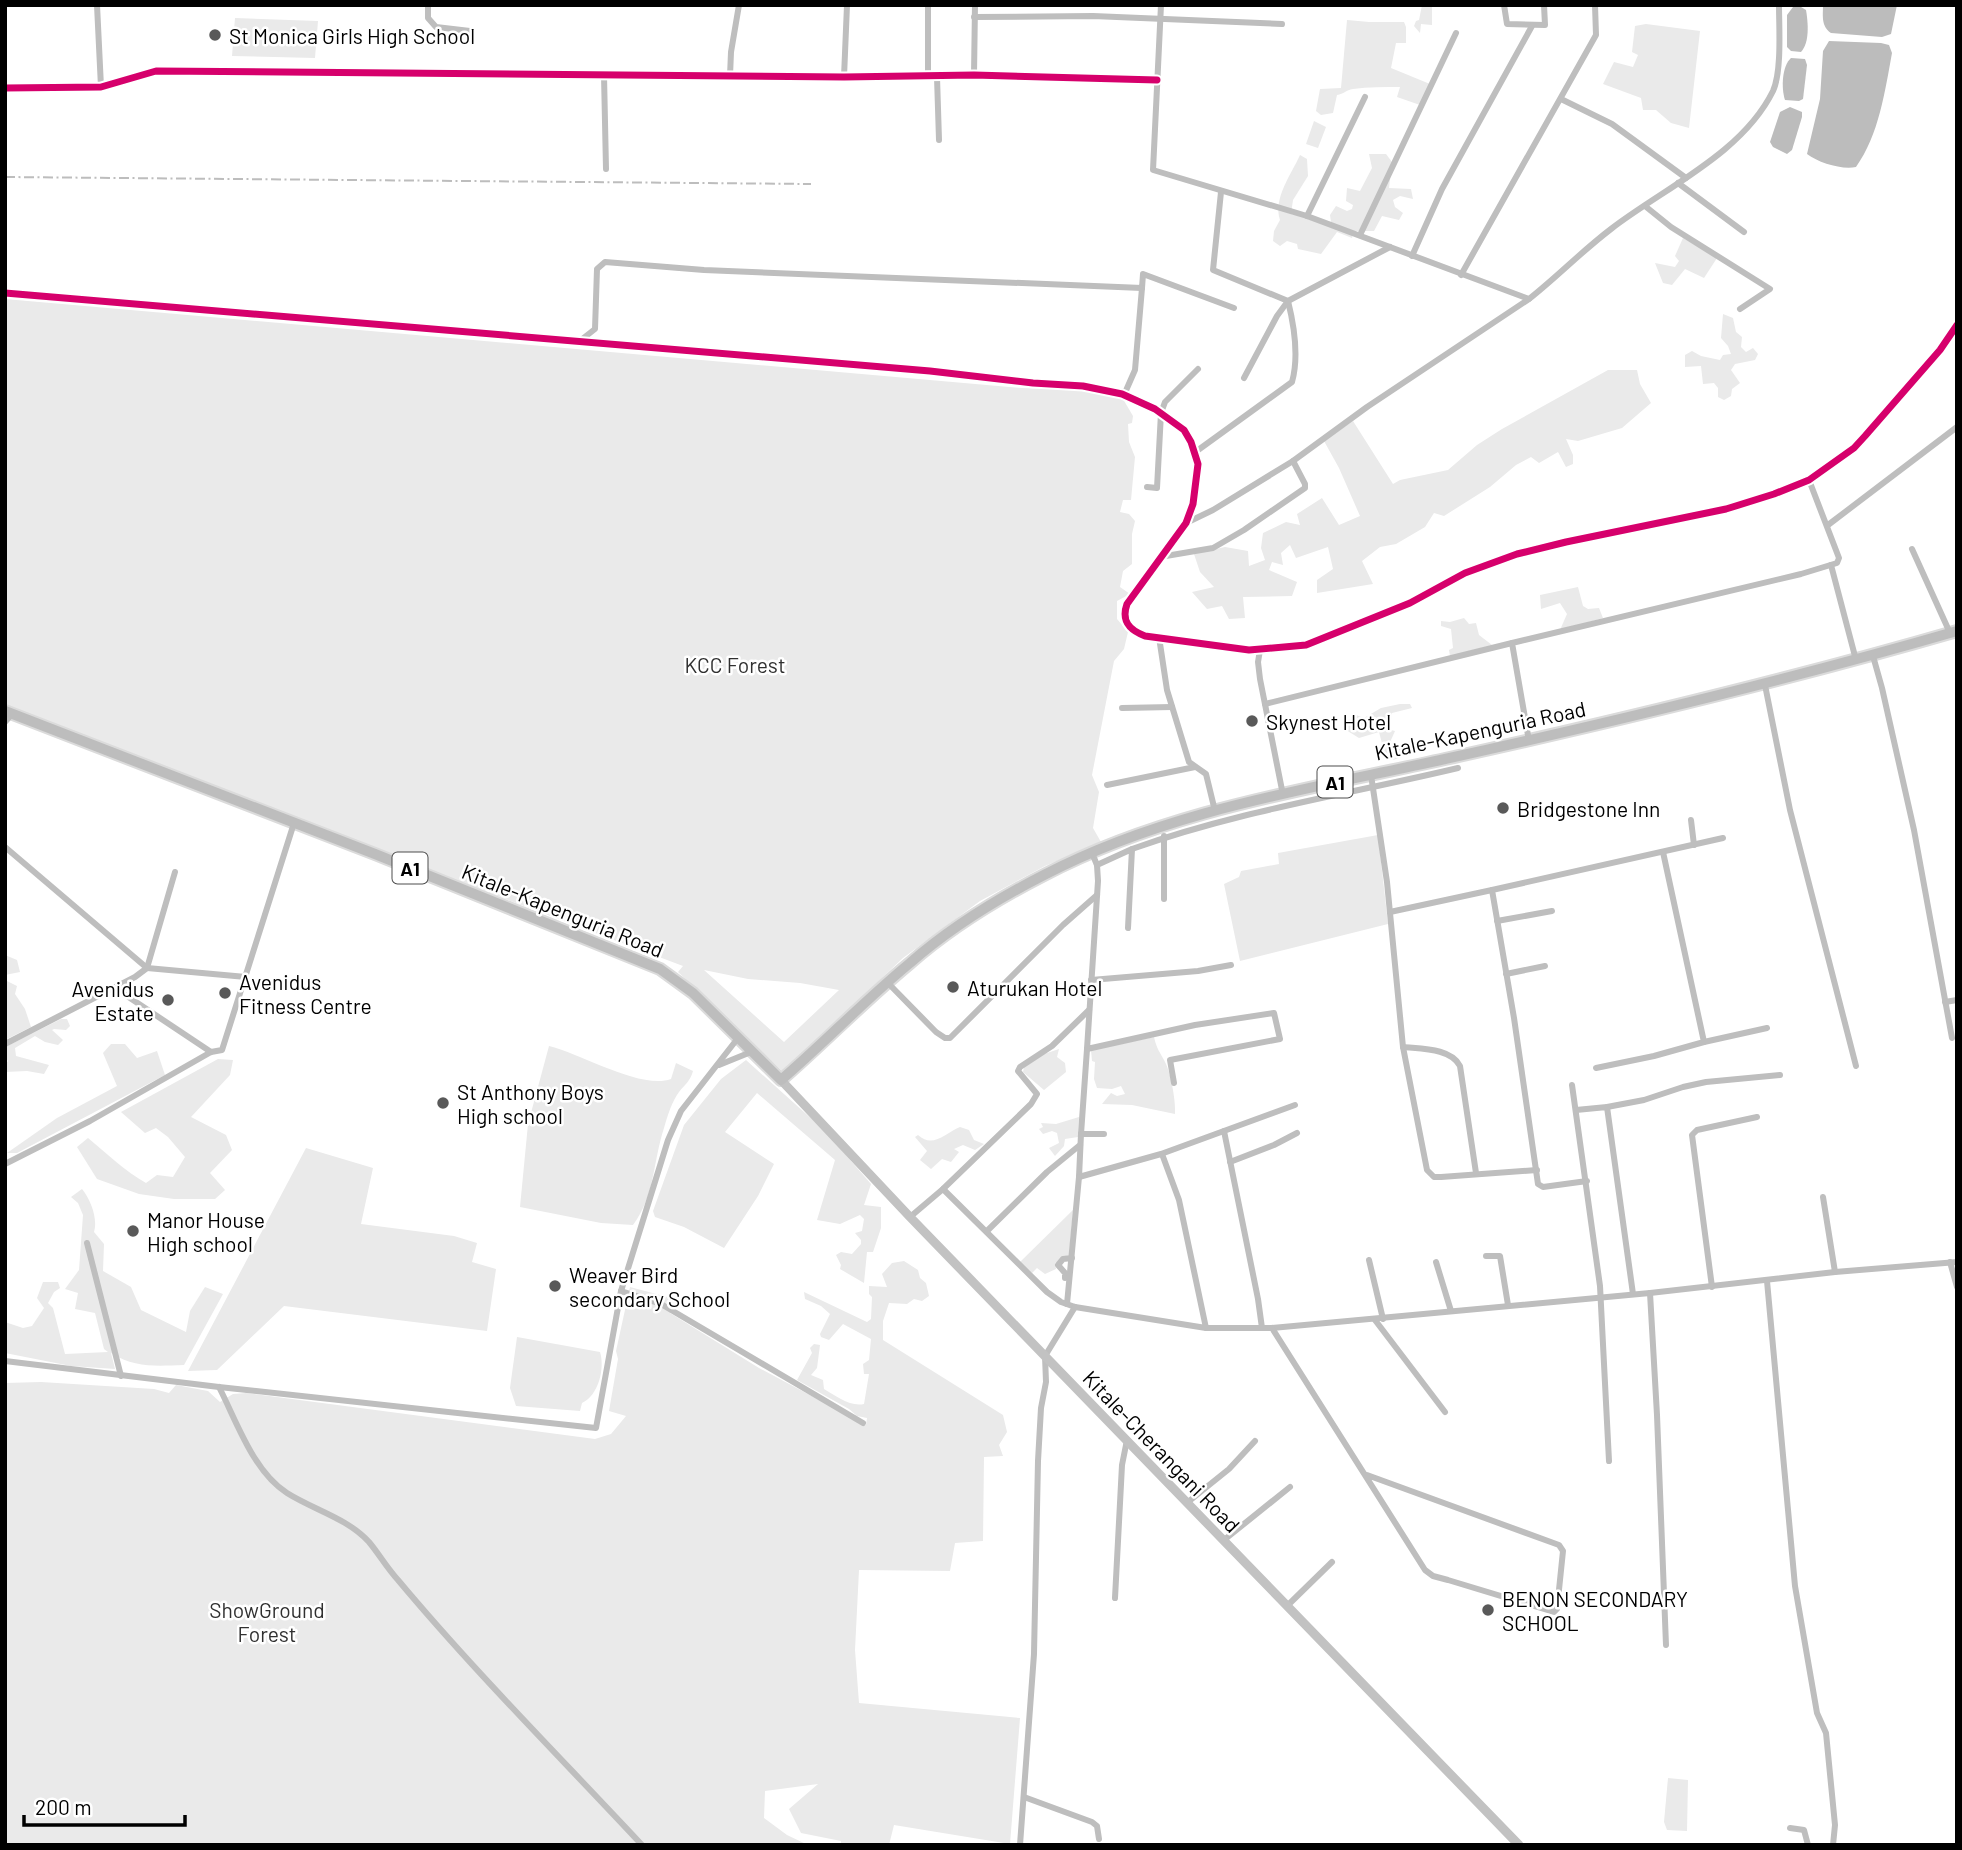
<svg xmlns="http://www.w3.org/2000/svg" width="1962" height="1850" font-family="Barlow,sans-serif">
<style>
.green{fill:#eaeaea;fill-rule:evenodd}
.water{fill:#bcbcbc}
.lines{fill:none;stroke-linecap:round;stroke-linejoin:round}
.highway-casing{stroke:#dbdbdb;stroke-width:14}
.street{stroke:#bebebe;stroke-width:6}
.secondary{stroke:#c2c2c2;stroke-width:9}
.highway{stroke:#bdbdbd;stroke-width:10}
.rail{stroke:#bdbdbd;stroke-width:2;stroke-dasharray:10 3.5 2 3.5;stroke-linecap:butt}
.cycleway-casing{stroke:#fff;stroke-width:11}
.cycleway{stroke:#d6006c;stroke-width:7}
.poi-dot{fill:#595959;stroke:#fff;stroke-width:2.5}
.labels{text-anchor:middle;dominant-baseline:central;stroke-width:5;stroke-linejoin:round;paint-order:stroke}
.shield{fill:#fff;stroke:#4c4c4c;stroke-width:2}
.shield-label{font-size:19px;font-weight:bold;fill:#000}
.poi-label{font-size:21px;fill:#000;stroke:#fff;text-anchor:start}
.park-label{font-size:21px;fill:#303030;stroke:#fff}
.street-label{font-size:21px;fill:#000;stroke:#fff}
</style>
<rect width="100%" height="100%" fill="#fff"/>
<g class="green">
<path d="M1422,5h10v20l-11,-1 -1,9 -6,-7 2,-5 3,-1z"/>
<path d="M235,18l83,3 -3,37 -83,-2z"/>
<path d="M1347,20l22,2h35l2,5v16h-10l-5,25 39,16 -10,21 -23,-8 3,-10c-15,0 -32,0 -47,2 -7,1 -9,5 -16,6l-4,18 -12,2 -5,-4 4,-22 21,-1z"/>
<path d="M1646,24l54,7 -11,97 -18,-5 -15,-13h-13l-2,-12 -38,-14 11,-22 19,5 5,-12 -6,-3 3,-26z"/>
<path d="M1314,121l12,6 -8,21 -12,-4z"/>
<path d="M1369,154h17l6,8 -3,26 22,1 2,10 -13,-3 -7,4 2,7 8,6 -4,7 -17,-4 -8,15h-20l-2,7 -15,-6 -16,22 -23,-5 -1,-5 -10,-3 -7,5 -7,-5 1,-10 6,-11c-7,-22 11,-45 20,-65l7,4 1,17 -15,24 -2,14 40,8 -1,-7 6,-9 11,5 5,-2 1,-4 -7,-4 1,-13 13,3 12,-23z"/>
<path d="M1683,238l34,20 -13,20 -19,-9 -13,16 -9,-2 -8,-20 20,4 4,-6 -4,-5z"/>
<path d="M5,299l1016,89 65,2 37,9 10,17 -1,7 -4,1 1,18 6,15 -4,43h-8l-3,12 9,2 6,7 -3,13v30l-9,7 -3,16 10,7 -13,7v18l11,13 -4,17 -10,12 -22,114 7,17 -6,36 8,14 -56,24 -65,35 -77,57 -120,114 -105,-100 5,-6 -678,-256zM704,970l44,9 52,4 39,7 -55,52z"/>
<path d="M1723,314l10,4 3,14 6,5 -1,10 5,5 7,-4 5,6 -3,6 -20,4 -4,6 9,13 -8,6 -1,7 -7,4 -6,-3v-9l-4,-5 -11,1 -2,-18 -16,1v-12l7,-4 9,5 19,4 3,-5 8,-1 -3,-8 -7,-8z"/>
<path d="M1608,370h29l3,14 11,19 -29,25 -44,13 -12,-2 7,16v9l-7,3 -8,-15 -19,11 -8,-6 -15,8 -26,22 -46,29 -10,-3 -9,14 -29,17 -16,3 -18,14 11,23 -56,9v-13l16,-11 -5,-22 -32,11 -6,-13 -9,8 2,12 -11,-3 -3,8 28,12 -5,14 -49,1 2,21 -16,1 -7,-13 -15,3 -15,-17 22,-5 -14,-15 -6,-18 31,-7 23,4 1,15 16,-6 -4,-12 2,-15 23,-11 14,3 -3,-11 25,-16 17,27 21,-9 -21,-48 -15,-27 29,-20 40,63 7,-4 48,-10 29,-25 25,-16z"/>
<path d="M1578,587l5,19 5,3 11,-1 4,10 -43,12 7,-16 -7,-11 -19,6 -1,-14z"/>
<path d="M1464,618l5,6 7,-1 3,12 13,10 -42,11 -1,-6 4,-2 -2,-19 -10,-3v-5l9,1z"/>
<path d="M1400,704h10l2,4 -20,5v6l-4,1 3,10 4,1 -4,9 1,5 10,2 -3,11 -6,2 -9,-9 -5,-19 -20,6 -13,-8 -1,-7 11,-8 8,3 17,-10z"/>
<path d="M1378,835l10,89 -148,37 -16,-77 15,-7 2,-6 38,-7 -1,-11z"/>
<path d="M5,955l12,5 3,12 -15,3z"/>
<path d="M5,980l12,6 -2,8 10,15 6,18 -26,13z"/>
<path d="M61,1019h6l3,7 -4,4 -12,-1 -2,1 11,10 -5,5 -13,-3 -10,-6 -20,12 1,8 33,9 -5,9 -17,-3 -22,1v-7l3,-4 -3,-4v-10z"/>
<path d="M1154,1037c3,13 6,15 11,25 6,11 11,40 10,52l-43,-9 -30,-1 9,-11 6,3 8,-2 -4,-8 -9,3 -15,-1 -3,-9 1,-17 -3,-1 -1,-11z"/>
<path d="M111,1044h14l12,14 20,-7 8,24 -148,78h-10l50,-35 60,-32 -14,-33z"/>
<path d="M549,1046c33,8 92,44 122,33l5,-16 17,8c-3,11 -8,13 -14,21 -7,9 -12,25 -15,36 -11,33 -9,68 -31,97l-32,-2 -81,-16 8,-83z"/>
<path d="M1059,1049l-2,8 8,6 1,9 -22,18 -21,-18 1,-5 20,-13z"/>
<path d="M218,1059l15,1 -3,15 -39,42 35,18 6,15 -22,23 15,17 -10,9h-41l-35,-5 -42,-15 -20,-32 11,-9c19,16 37,33 58,45l11,-8 16,2 12,-20 -17,-20 -12,-9 -11,5 -24,-21z"/>
<path d="M746,1060l78,70 47,54 -7,21 17,2v21l-8,24h-6l-3,31 -24,-14 1,-4 -5,-10 5,-3 11,2 9,-10v-4l-6,-7 7,-2 2,-12 -4,-4 -20,9 -23,-4 18,-60 -78,-67 -32,39 49,32 -16,32 -34,52 -40,-21 -29,-10 -2,-6 31,-86 37,-46z"/>
<path d="M1079,1117l-1,20 -13,2 -1,7 -9,10 -6,-8 10,-5 -2,-10 -5,-2 -9,3 -4,-5 4,-2 -2,-4 15,1z"/>
<path d="M960,1127l9,3 5,10 10,4 -9,6 -12,-5 -9,4 5,3 -8,10 -9,-3 -11,10 -11,-9 7,-9 -12,-14 3,-2c15,14 27,-2 42,-8z"/>
<path d="M306,1148l67,20 -12,56 93,12 23,7 -5,19 24,7 -9,62 -203,-25 -67,64 -29,1z"/>
<path d="M82,1189c9,11 16,30 12,43l10,12 -1,27 28,16 10,23 45,22 4,-21 15,-24 18,7 -39,71c-28,1 -49,3 -73,-12l4,16 -44,-3 -66,-13v-31l18,6 9,-2 12,-18 -7,-10 6,-16h15l2,6 -6,4 -6,11 5,5 12,46 43,-2 -4,-3 -9,-36 -20,-4 3,-16 -13,-4 14,-19 4,-55 -5,-12 -7,-6z"/>
<path d="M1073,1210l-4,45 -14,8 1,6 -11,5 -8,-6 -5,5 -13,-10z"/>
<path d="M904,1261l14,9 2,8 6,5 3,13 -7,5 -8,-2 -7,5 -18,-1 -6,18v19l120,75 4,17 -8,13 4,11 -19,1 -1,84 -28,2 -5,28 -91,-1 -4,80 4,53 161,15 -10,126 -116,-19 -5,20h-48v-4l-40,-8 -12,-24 29,-25 -53,7 -1,27 23,17 21,10h-803v-462l36,-1 113,7 15,4 7,-8 32,6 12,11 13,-8 13,-1 349,46 16,-5 15,-18 -17,-5 9,-52 -2,-8 14,-64 45,12 -5,14 89,55 107,57 1,-7 -10,-2 -8,-7 -52,-29 15,-27 -2,-5 4,-4 6,1 -3,23 -6,7 12,5 1,9c12,7 26,18 40,15l5,-30h-5l-1,-10 6,-4 2,-21 -28,-15 -14,16 -8,-3 -1,-3 10,-20 -9,-8 -16,-7 -1,-7 63,30 4,-3 1,-22 -3,-3v-8l18,1 -5,-13 10,-11z"/>
<path d="M517,1337l83,15c5,16 -1,43 -18,51l-2,8 -64,-5 -6,-18z"/>
<path d="M1668,1778l20,2 -1,51 -20,-1 -3,-8z"/>
</g>
<g class="water">
<path d="M1823,5h74l-6,29 -9,3 -51,-4c-10,-7 -8,-17 -8,-28z"/>
<path d="M1793,7h8l5,3c2,12 4,32 -5,42l-10,-1 -4,-4v-32z"/>
<path d="M1829,41l52,2 8,2 3,8c-7,38 -13,82 -36,114 -14,3 -37,-4 -49,-13l13,-55 3,-48z"/>
<path d="M1791,58l14,1 2,6 -4,34 -4,2 -14,-1c-4,-12 -3,-34 6,-42z"/>
<path d="M1790,107l12,5v5l-10,33 -5,4 -14,-7 -3,-5 10,-30z"/>
</g>
<g class="lines">
<defs>
<path id="highway" d="M5,711l370,143 285,115 33,24 88,87c44,-38 84,-80 129,-117 40,-35 87,-64 134,-88 124,-65 266,-86 401,-116 172,-38 343,-79 512,-128"/>
</defs>
<use href="#highway" class="highway-casing"/>
<g class="street">
<path d="M97,5l4,82"/>
<path d="M428,5v13l8,9 34,4"/>
<path d="M1161,5l-8,165 154,46 222,83c28,-22 53,-48 82,-70 53,-41 131,-75 162,-138 9,-20 6,-64 6,-86"/>
<path d="M1504,5l3,19 38,1 -1,-20"/>
<path d="M974,17l119,-1 189,8"/>
<path d="M604,75l2,94"/>
<path d="M974,75l1,-70"/>
<path d="M730,76l1,-24 8,-47"/>
<path d="M844,77l3,-72"/>
<path d="M928,77v-72"/>
<path d="M937,77l2,63"/>
<path d="M5,88l96,-1 55,-16 688,6 130,-2 183,5"/>
<path d="M1561,99l51,25 74,54"/>
<path d="M1678,183l66,49"/>
<path d="M1221,192l-8,78 75,31"/>
<path d="M1645,206l26,21 99,62 -30,20"/>
<path d="M1307,216l58,-119"/>
<path d="M1360,235l96,-202"/>
<path d="M1412,256l30,-67 90,-163"/>
<path d="M1461,275l135,-240 -1,-30"/>
<path d="M5,293l925,78 103,12 50,3 39,8 33,15 29,21 7,12 7,22 -5,40 -7,19 -59,81c-6,17 2,26 18,32l104,14 57,-5 104,-42 55,-30 52,-19 49,-12 160,-33 48,-15 35,-14 45,-32 11,-12 75,-86 17,-25"/>
<path d="M581,340l14,-11 2,-60 8,-7 99,8 438,18 1,-14 91,34"/>
<path d="M1244,378l33,-62 11,-15 102,-54"/>
<path d="M1124,395l11,-25 7,-82"/>
<path d="M1194,453l98,-71c7,-25 2,-57 -4,-81"/>
<path d="M1147,487l10,1 4,-75 4,-11 33,-33"/>
<path d="M1186,523l27,-13 80,-49 74,-54 162,-108"/>
<path d="M1828,525l129,-98"/>
<path d="M1912,549l38,84"/>
<path d="M1160,557l53,-9 31,-18 61,-42v-4l-12,-23"/>
<path d="M1831,565l25,95"/>
<path d="M1159,637l8,53 22,72 17,12 9,37"/>
<path d="M1260,650l-2,12 2,17 23,116"/>
<path d="M1873,656l9,32 32,142 38,208"/>
<path d="M1765,685l25,125 66,256"/>
<path d="M1265,704l247,-61"/>
<path d="M1122,708l50,-1"/>
<path d="M5,722l7,-8"/>
<path d="M1529,741l-17,-98 289,-69 36,-11 2,-5 -30,-78"/>
<path d="M1371,775l16,107 16,165 24,123 7,7h7l96,-7"/>
<path d="M1107,785l88,-18"/>
<path d="M1691,820l3,25"/>
<path d="M1164,836v63"/>
<path d="M5,847l142,121 99,9"/>
<path d="M1132,849c106,-38 217,-55 326,-81"/>
<path d="M1092,853l5,12 1,16 -11,168 108,-24 79,-12 6,26 -110,21 4,23"/>
<path d="M1097,865l35,-16 -4,79"/>
<path d="M1390,912l102,-22"/>
<path d="M1497,921l55,-10"/>
<path d="M1506,974l39,-8"/>
<path d="M1091,980l107,-9 33,-6"/>
<path d="M887,982l49,50 9,6h5l113,-113 34,-30"/>
<path d="M115,988l96,64"/>
<path d="M1945,1002l12,-2"/>
<path d="M1704,1042l63,-14"/>
<path d="M5,1044l130,-67 12,-9 28,-96"/>
<path d="M1403,1047c18,2 48,1 57,19l16,107"/>
<path d="M719,1065l32,-13"/>
<path d="M1596,1068l58,-12 50,-14 -41,-190"/>
<path d="M1572,1085l28,201 9,175"/>
<path d="M1607,1107l37,-7 39,-13 23,-5 74,-7"/>
<path d="M1576,1110l31,-3 26,187"/>
<path d="M1224,1131l34,168 4,29"/>
<path d="M1081,1134l6,-85"/>
<path d="M1104,1134h-23l-2,43 82,-23 134,-49"/>
<path d="M1162,1154l17,46 27,128"/>
<path d="M1230,1162l44,-17 23,-12"/>
<path d="M5,1164l85,-43 121,-69 11,-2 72,-227"/>
<path d="M1587,1181l-44,6 -5,-3 -24,-166 -22,-128 231,-52"/>
<path d="M943,1189l104,103 14,10 14,5 131,21h66l378,-35 185,-21 122,-10"/>
<path d="M1823,1197l12,75"/>
<path d="M910,1217l33,-28 88,-85 6,-10 -19,-23 2,-4 32,-21 37,-36"/>
<path d="M987,1231l60,-59 33,-27"/>
<path d="M87,1243l34,133"/>
<path d="M1486,1256h14l8,49"/>
<path d="M1369,1260l14,59"/>
<path d="M1436,1262l15,49"/>
<path d="M1950,1262l7,25"/>
<path d="M1065,1278v-5l-7,-8 5,-6 9,-1"/>
<path d="M1767,1281l28,305 22,127 9,20 9,92 -2,20"/>
<path d="M1712,1287l-20,-152 5,-5 60,-13"/>
<path d="M621,1291l40,13 202,119"/>
<path d="M1650,1293l7,122 9,230"/>
<path d="M1067,1304l12,-127"/>
<path d="M1375,1320l70,92"/>
<path d="M1272,1328l153,242 8,6 15,4 106,32 3,-3 6,-58 -4,-6 -192,-70"/>
<path d="M5,1361l214,26 377,41 25,-137 47,-151 13,-29 57,-73"/>
<path d="M219,1387c18,35 34,84 68,106 27,17 60,25 82,49 10,12 18,26 29,38 77,92 162,177 244,265"/>
<path d="M1188,1502l41,-33 26,-28"/>
<path d="M1224,1540l66,-53"/>
<path d="M1115,1598l7,-133 5,-25"/>
<path d="M1287,1606l45,-44"/>
<path d="M1024,1797l68,25 5,4 2,13"/>
<path d="M1790,1828l14,2 4,15"/>
<path d="M1020,1845l14,-191 4,-193 3,-53 5,-26 -1,-26 30,-49"/>
</g>
<path class="secondary" d="M781,1080l129,137 609,628"/>
<use href="#highway" class="highway"/>
<path class="rail" d="M5,177l806,7"/>
<defs>
<g id="cycleway">
<path d="M5,88l96,-1 55,-16 688,6 130,-2 183,5"/>
<path d="M5,293l925,78 103,12 50,3 39,8 33,15 29,21 7,12 7,22 -5,40 -7,19 -59,81c-6,17 2,26 18,32l104,14 57,-5 104,-42 55,-30 52,-19 49,-12 160,-33 48,-15 35,-14 45,-32 11,-12 75,-86 17,-25"/>
</g>
</defs>
<use href="#cycleway" class="cycleway-casing"/>
<use href="#cycleway" class="cycleway"/>
</g>
<g class="poi-dot">
<circle cx="215" cy="35" r="7"/>
<circle cx="1252" cy="721" r="7"/>
<circle cx="1503" cy="808" r="7"/>
<circle cx="953" cy="987" r="7"/>
<circle cx="225" cy="993" r="7"/>
<circle cx="168" cy="1000" r="7"/>
<circle cx="443" cy="1103" r="7"/>
<circle cx="133" cy="1231" r="7"/>
<circle cx="555" cy="1286" r="7"/>
<circle cx="1488" cy="1610" r="7"/>
</g>
<g class="labels">
<g class="shield">
<rect x="1317.5" y="766.5" width="35" height="31" rx="5"/>
<rect x="392.5" y="852.5" width="35" height="31" rx="5"/>
</g>
<g class="shield-label">
<text x="1335" y="782">A1</text>
<text x="410" y="868">A1</text>
</g>
<g class="poi-label">
<text x="229" y="35">St Monica Girls High School</text>
<text x="1266" y="721">Skynest Hotel</text>
<text x="1517" y="808">Bridgestone Inn</text>
<text x="239" y="981">Avenidus<tspan x="239" dy="24">Fitness Centre</tspan></text>
<text x="967" y="987">Aturukan Hotel</text>
<text x="154" y="988" text-anchor="end">Avenidus<tspan x="154" dy="24">Estate</tspan></text>
<text x="457" y="1091">St Anthony Boys<tspan x="457" dy="24">High school</tspan></text>
<text x="147" y="1219">Manor House<tspan x="147" dy="24">High school</tspan></text>
<text x="569" y="1274">Weaver Bird<tspan x="569" dy="24">secondary School</tspan></text>
<text x="1502" y="1598">BENON SECONDARY<tspan x="1502" dy="24">SCHOOL</tspan></text>
</g>
<g class="park-label">
<text x="735" y="664">KCC Forest</text>
<text x="267" y="1609">ShowGround<tspan x="267" dy="24">Forest</tspan></text>
</g>
<g class="street-label">
<text transform="translate(1480 730) rotate(-12)">Kitale-Kapenguria Road</text>
<text transform="translate(563 910) rotate(22)">Kitale-Kapenguria Road</text>
<text transform="translate(1162 1451) rotate(46)">Kitale-Cherangani Road</text>
</g>
</g>
<rect width="1962" height="1850" fill="none" stroke="#000000" stroke-width="14"/>
<path d="M24 1815v10h161v-10" fill="none" stroke="#000000" stroke-width="3.5"/>
<text x="35" y="1815" font-size="21" fill="#000000" stroke="#ffffff" stroke-width="5" paint-order="stroke">200 m</text>
</svg>
